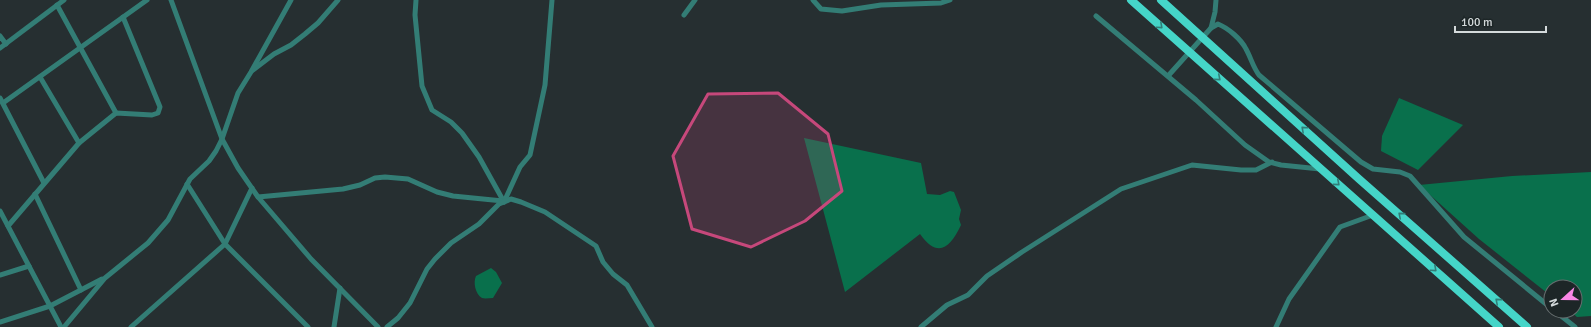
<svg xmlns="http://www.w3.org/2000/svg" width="1591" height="327" font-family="Signika,sans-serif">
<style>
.forest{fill:#09704c}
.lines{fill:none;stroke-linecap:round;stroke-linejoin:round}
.minor{stroke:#337d75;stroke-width:5}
.trunk{stroke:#45d5c8;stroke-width:8}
.oneway{stroke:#317e78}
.marked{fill:#c6487b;fill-opacity:0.2;stroke:#c6487b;stroke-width:3;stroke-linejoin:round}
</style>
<rect width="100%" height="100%" fill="#262f31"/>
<g class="forest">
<path d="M1399,98l64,27 -45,45 -37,-19 1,-15z"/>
<path d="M804,138l117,25 6,31 13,1 10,-4 4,1 7,18 -2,9 2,6c-11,23 -23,34 -41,9l-75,58z"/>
<path d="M1591,172v144l-14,1 -7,-6h5v-24h-24v9l-72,-57 -60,-54 93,-9z"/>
<path d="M491,268l5,4 6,11 -9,15c-4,0 -8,1 -11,0 -7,-4 -9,-16 -6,-22z"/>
</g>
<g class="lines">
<g class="minor">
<path d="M171,0l51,139 16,29 20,29 53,62 67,68"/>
<path d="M416,0l-1,15 7,71 10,24 19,12 11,11 17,24 25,45"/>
<path d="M813,0l8,9 21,2 39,-6 60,-2 9,-3"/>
<path d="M57,5l59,108"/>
<path d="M684,15l11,-15"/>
<path d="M1096,16l100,84 49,45 24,17 12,3 39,4"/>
<path d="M1211,28l7,-4c10,4 23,15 28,25 5,9 7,18 13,26l102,87 12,7 27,3 10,4 54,61 87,71"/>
<path d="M0,36l6,8"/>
<path d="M0,48l64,-48"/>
<path d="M253,70l21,-16 17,-9 14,-11 13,-11 20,-23"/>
<path d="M1168,76l43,-48 4,-16 1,-12"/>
<path d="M40,77l39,66"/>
<path d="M0,98l44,85"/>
<path d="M3,103l144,-103"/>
<path d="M187,184l38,60 83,83"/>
<path d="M35,194l46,96"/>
<path d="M258,197l85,-8 17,-4 15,-7 10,-1 23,2 29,13 16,4 50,5"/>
<path d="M504,202l16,-35 10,-12 15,-70 7,-85"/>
<path d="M0,211l61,116"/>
<path d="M8,226l71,-83 37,-30 36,2 6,-2 2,-6 -37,-90"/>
<path d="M0,275l29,-9"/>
<path d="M1555,311l20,16"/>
<path d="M0,322l50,-16 52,-27"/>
<path d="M64,327l41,-49 43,-35 20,-23 22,-41 19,-18 7,-10 6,-12 16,-46 13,-21 40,-72"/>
<path d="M131,327l94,-83 27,-56"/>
<path d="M334,327l6,-39"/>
<path d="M387,327l11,-9 12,-15 17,-34 8,-10 16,-16 28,-19 20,-20 12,-5 10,3 24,10 51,34 7,16 10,12 14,11 25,42"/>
<path d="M921,327l26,-22 21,-10 19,-19 35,-24 99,-63 71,-24 49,5h15l16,-8"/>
<path d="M1276,327l13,-28 51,-72 33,-12"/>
</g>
<g class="trunk">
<path d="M1131,0l368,327"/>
<path d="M1161,0l198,179 168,148"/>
</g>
</g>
<defs><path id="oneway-chevron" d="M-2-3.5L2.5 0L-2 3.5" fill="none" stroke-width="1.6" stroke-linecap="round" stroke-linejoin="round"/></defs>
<g class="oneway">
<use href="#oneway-chevron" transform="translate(1160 26) rotate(42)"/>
<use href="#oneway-chevron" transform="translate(1218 78) rotate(41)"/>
<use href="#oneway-chevron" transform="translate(1304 129) rotate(-138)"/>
<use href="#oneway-chevron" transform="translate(1337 183) rotate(41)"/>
<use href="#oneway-chevron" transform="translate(1401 215) rotate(-139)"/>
<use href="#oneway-chevron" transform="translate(1434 269) rotate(42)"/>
<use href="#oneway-chevron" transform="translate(1498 301) rotate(-139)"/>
</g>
<path class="marked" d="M778,93l50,41 14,57 -37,30 -54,26 -59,-18 -19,-73 35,-62z"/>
<g transform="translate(1563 299) rotate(249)"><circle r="19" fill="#1d2627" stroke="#666e6f"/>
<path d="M0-3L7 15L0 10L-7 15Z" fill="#fa87e6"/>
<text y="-6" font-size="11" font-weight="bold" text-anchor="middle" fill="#d4dadb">N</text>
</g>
<path d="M1455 26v6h91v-6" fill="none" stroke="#d4dadb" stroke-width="2"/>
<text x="1461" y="26" font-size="12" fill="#d4dadb" stroke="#1d2627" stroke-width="3" paint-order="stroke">100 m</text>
</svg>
